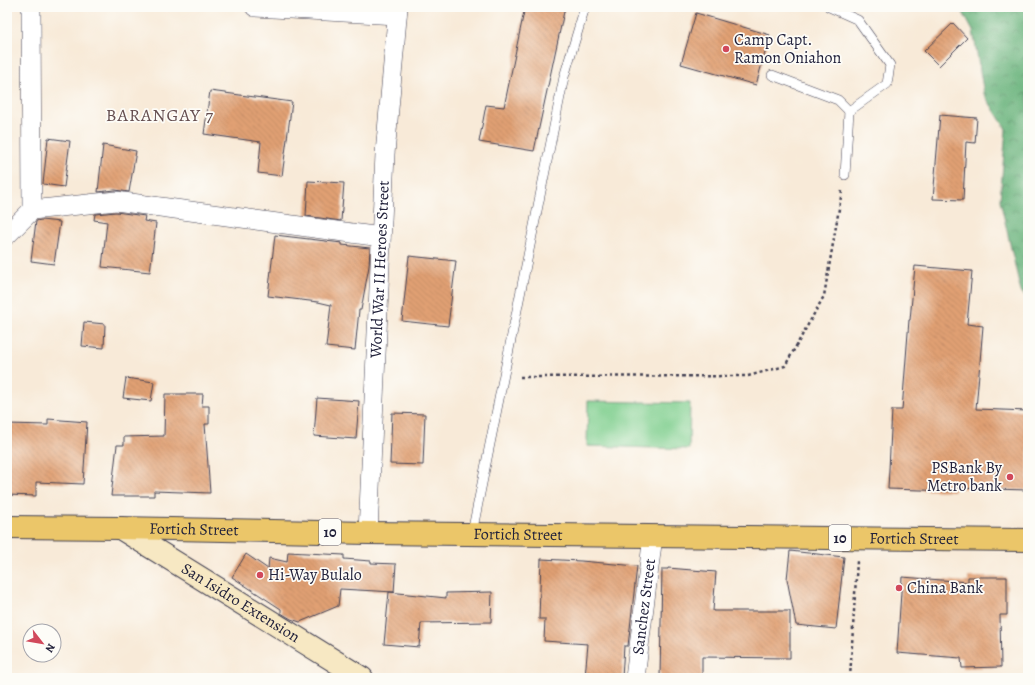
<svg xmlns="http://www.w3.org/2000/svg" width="1035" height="685" font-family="Alegreya,serif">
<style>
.forest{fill:url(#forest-crowns);stroke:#456a5a}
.pitch{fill:#80cf8f;stroke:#517865}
.building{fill:url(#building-back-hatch)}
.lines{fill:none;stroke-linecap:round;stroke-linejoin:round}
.lane-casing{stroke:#424053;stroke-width:10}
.street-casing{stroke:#424053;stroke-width:20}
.secondary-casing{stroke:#424053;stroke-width:24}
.highway-casing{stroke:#424053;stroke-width:24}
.path{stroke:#424053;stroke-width:2.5;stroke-dasharray:3 3;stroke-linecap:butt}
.lane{stroke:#fff;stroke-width:9}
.street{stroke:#fff;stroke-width:19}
.secondary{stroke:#f7e8c3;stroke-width:22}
.highway{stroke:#ebc669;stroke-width:22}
.poi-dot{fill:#d1495b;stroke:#fdfcf7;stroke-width:1.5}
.labels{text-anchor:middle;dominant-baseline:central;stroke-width:3.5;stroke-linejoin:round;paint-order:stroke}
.shield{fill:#fdfcf7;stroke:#646373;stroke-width:1}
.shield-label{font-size:15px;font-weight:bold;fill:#22223b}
.poi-label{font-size:16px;fill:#22223b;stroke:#fdfcf7;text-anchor:start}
.street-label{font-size:16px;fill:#22223b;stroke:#fdfcf7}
.quarter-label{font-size:18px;letter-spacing:1px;fill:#654e4f;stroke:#fdfcf7}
</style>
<defs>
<pattern id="forest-crowns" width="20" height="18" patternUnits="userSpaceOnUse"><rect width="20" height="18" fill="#68b27a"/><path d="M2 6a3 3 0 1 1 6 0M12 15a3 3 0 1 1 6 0" fill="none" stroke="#559065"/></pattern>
<pattern id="building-back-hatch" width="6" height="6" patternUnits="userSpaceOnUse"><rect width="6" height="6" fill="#e1a073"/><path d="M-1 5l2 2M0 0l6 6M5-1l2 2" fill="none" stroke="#b68260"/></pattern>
</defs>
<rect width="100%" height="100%" fill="#fdfcf7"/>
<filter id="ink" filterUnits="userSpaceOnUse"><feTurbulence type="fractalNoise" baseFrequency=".025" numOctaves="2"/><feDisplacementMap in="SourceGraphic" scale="8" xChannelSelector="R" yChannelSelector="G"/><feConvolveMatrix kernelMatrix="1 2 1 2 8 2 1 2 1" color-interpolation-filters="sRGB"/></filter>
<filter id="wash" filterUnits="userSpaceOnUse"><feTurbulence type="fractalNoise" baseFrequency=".012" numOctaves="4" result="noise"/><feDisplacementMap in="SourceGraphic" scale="16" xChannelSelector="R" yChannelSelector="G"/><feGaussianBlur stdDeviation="0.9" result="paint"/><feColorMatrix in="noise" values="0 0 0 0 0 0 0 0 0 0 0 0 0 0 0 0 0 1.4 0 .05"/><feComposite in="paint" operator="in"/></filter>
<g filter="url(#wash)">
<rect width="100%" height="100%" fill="#f8ead8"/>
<path class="forest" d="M960,7h68v291l-7,-6 -21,-92 6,-71 -22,-35 -11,-63z"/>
<path class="pitch" d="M588,401l102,2 -1,46 -102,-3z"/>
<g id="blocks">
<g class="building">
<path d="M525,7h40l-31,144 -55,-9 7,-37 18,2z"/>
<path d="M696,13l74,22 -14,50 -75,-21z"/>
<path d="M953,23l14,15 -28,28 -15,-15z"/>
<path d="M210,91l82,11 -10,74 -24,-3 3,-31 -57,-8z"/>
<path d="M940,115l37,3 -2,25 -9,-1 -3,58 -30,-1z"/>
<path d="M48,138l22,3 -6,46 -21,-3z"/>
<path d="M103,145l33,6 -7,41 -14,-2 -17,2z"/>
<path d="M308,181l36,2 -3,38 -35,-5z"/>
<path d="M116,212l29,4 -1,5 12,2 -6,49 -48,-5 5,-45 -13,-2 1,-6z"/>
<path d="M41,220l19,2 -6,42 -23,-3 5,-40z"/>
<path d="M275,235l67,8v2l28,3 -1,18 -8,44h-2l-4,40 -29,-3 5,-42 -13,-3 -50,-6z"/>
<path d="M409,256l47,5 -8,65 -46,-5z"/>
<path d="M915,266l57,5 -5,53 16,2 -7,83 52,2v79l-74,-2v3l-66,-2 4,-79h10l7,-90h1z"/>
<path d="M84,322l21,2 -1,24 -22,-2z"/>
<path d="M126,378l28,4 -3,19 -28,-3z"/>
<path d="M165,394h38l-1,12h7v18h-4l5,69 -56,-2v5h-43l6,-51h7v-8l40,-1z"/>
<path d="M317,398l42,3 -3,38 -42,-3z"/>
<path d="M392,413l33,1 -2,51 -33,-1z"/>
<path d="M48,419l39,3 -4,62 -47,-2v14l-29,-1v-71l41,1z"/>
<path d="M790,551l54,6 -8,72 -40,-4 -9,-46z"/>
<path d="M288,552l56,3v4l27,2v2l25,1 -2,28 -54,-3 -2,17 -38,16 -9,-3 -10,-6v-4l-49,-32 14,-23 22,15 1,-11 18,4z"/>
<path d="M541,559l40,2 56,5 -9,80h-4l-2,32 -37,-1 3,-33 -44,-3 1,-22h-6z"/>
<path d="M668,568l48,4 -3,39h77v47l-88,-1v21h-42l2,-109h6z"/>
<path d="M902,577l66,5v-5h39v38h-7l1,52 -39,1 -1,-10 -64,-5z"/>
<path d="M389,592l57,6v-5l46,-1 -1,30 -70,1 -2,24 -35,-3z"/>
</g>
</g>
</g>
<g filter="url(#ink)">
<use href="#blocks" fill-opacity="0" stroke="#424053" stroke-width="1"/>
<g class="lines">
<defs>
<g id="lane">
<path d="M829,7l29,13 32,45 -3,19 -38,27 -4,64"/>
<path d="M772,75l66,25 11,11"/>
<path d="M472,533l92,-456 21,-70"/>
</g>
<g id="street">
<path d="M31,7l1,203"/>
<path d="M255,7l142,8"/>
<path d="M7,235l25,-25 84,-9 265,36"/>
<path id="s1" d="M368,533l17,-379 13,-147"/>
<path id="s2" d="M635,678l18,-142"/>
</g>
<g id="secondary">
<path id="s3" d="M120,528l242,150"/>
</g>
<g id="highway">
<path id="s4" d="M7,527l113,1 248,5 660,7"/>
</g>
</defs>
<use href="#lane" class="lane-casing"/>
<use href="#street" class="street-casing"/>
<use href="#secondary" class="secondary-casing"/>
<use href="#highway" class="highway-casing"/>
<g class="path">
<path d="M520,377l228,-1 37,-10 39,-70 18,-105"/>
<path d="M850,678l7,-117"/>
</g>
<use href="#lane" class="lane"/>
<use href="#street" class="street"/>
<use href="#secondary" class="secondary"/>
<use href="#highway" class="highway"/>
</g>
</g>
<g class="poi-dot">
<circle cx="726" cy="49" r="4"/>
<circle cx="1010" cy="477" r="4"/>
<circle cx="260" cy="575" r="4"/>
<circle cx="899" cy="588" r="4"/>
</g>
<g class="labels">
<g class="shield">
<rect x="319" y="519" width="22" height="26" rx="3"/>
<rect x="829" y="525" width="22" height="26" rx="3"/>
</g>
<g class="shield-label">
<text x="330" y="532">10</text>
<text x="840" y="538">10</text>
</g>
<g class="poi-label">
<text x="734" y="40">Camp Capt.<tspan x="734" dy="18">Ramon Oniahon</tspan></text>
<text x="1002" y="468" text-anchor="end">PSBank By<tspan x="1002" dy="18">Metro bank</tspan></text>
<text x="268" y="575">Hi-Way Bulalo</text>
<text x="907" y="588">China Bank</text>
</g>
<g class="street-label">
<text stroke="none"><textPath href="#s1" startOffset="264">World War II Heroes Street</textPath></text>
<text stroke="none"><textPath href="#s4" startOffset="187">Fortich Street</textPath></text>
<text stroke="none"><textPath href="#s4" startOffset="511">Fortich Street</textPath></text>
<text stroke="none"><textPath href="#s4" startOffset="907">Fortich Street</textPath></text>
<text stroke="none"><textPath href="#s3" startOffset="142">San Isidro Extension</textPath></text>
<text stroke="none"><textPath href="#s2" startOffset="72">Sanchez Street</textPath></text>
</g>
<g class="quarter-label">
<text x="160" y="115">BARANGAY 7</text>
</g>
</g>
<rect width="1035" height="685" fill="none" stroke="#fdfcf7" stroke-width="24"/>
<g transform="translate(42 643) rotate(121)"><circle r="19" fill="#fdfcf7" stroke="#a5a5ac"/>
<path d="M0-3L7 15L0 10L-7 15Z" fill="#d1495b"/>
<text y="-6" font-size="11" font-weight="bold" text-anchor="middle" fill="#22223b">N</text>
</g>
</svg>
